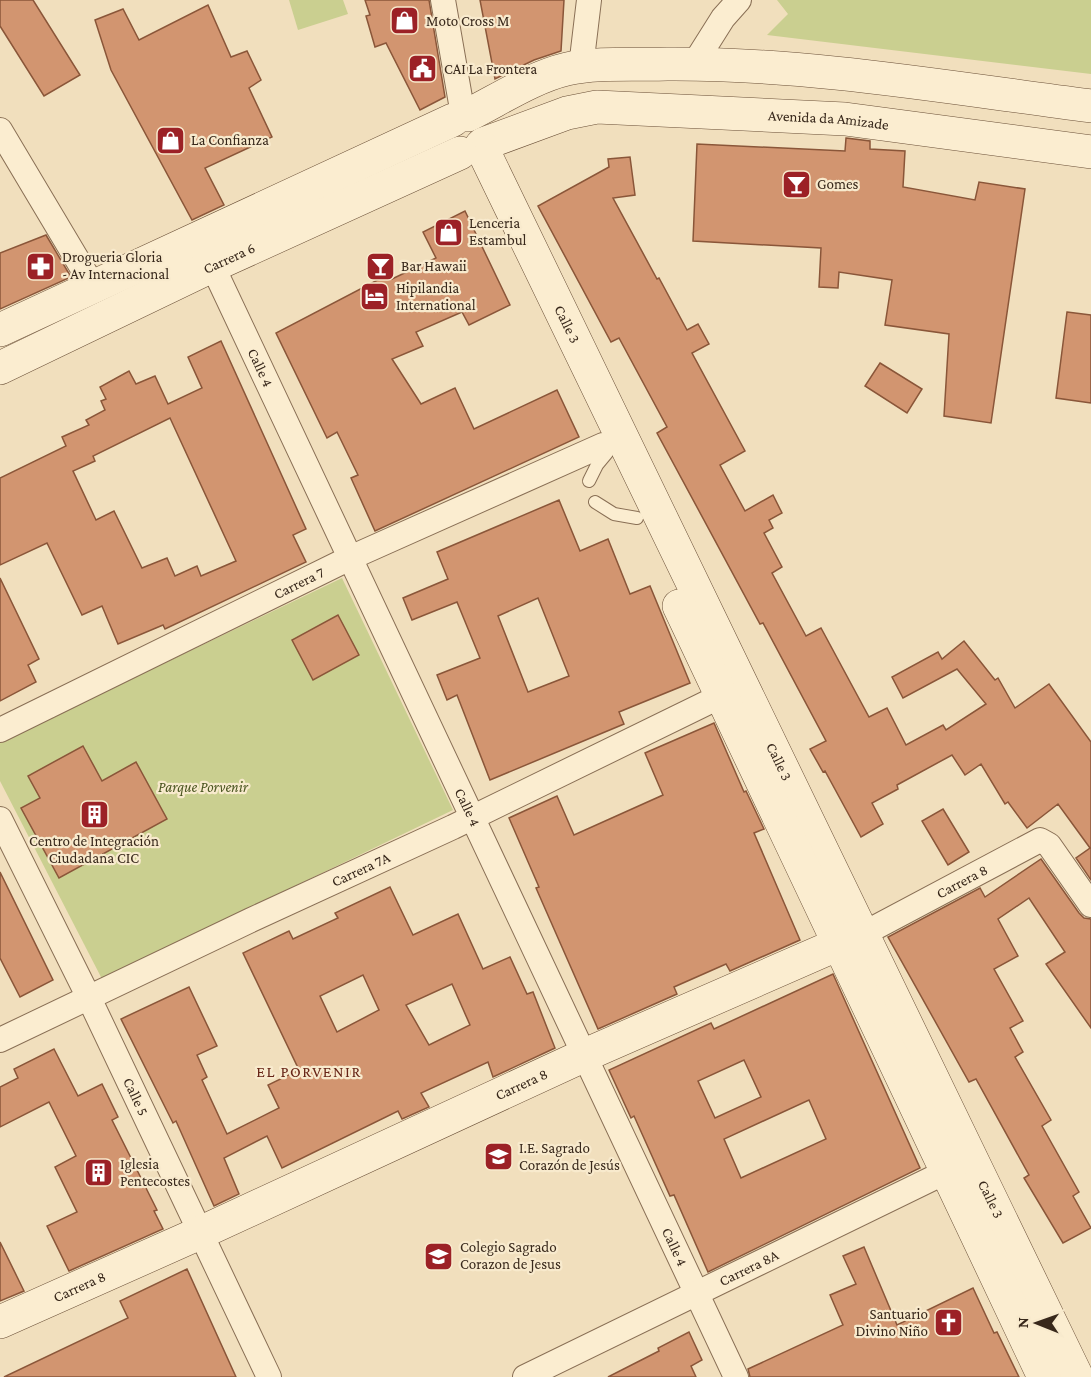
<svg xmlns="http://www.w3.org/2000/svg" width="1091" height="1377" font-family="'Crimson Pro',serif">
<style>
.green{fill:#cacf90}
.building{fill:#d29570;stroke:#8a5639;stroke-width:1.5;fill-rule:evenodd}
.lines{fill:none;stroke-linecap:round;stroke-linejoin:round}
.lane-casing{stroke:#896f55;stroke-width:14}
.street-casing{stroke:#896f55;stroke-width:26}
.secondary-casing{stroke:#6b5038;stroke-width:34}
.lane{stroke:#fbedd0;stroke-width:12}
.street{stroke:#fbedd0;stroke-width:24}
.secondary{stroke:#fbedd0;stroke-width:33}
.labels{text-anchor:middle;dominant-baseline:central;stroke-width:4.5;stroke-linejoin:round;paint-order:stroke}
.poi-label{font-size:15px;fill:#38281b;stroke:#f8eacd;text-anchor:start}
.street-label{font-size:15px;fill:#38281b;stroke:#f8eacd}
.park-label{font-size:15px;font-style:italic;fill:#4a5520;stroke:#f8eacd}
.neighbourhood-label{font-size:16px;letter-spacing:1.5px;fill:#672517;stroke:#f8eacd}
</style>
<rect width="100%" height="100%" fill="#f1dfbd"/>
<g class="green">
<path d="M289,0h54l5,14 -50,16z"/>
<path d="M777,0h314v74l-324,-39 21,-21z"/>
<path d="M342,578l111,232 -351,169 -102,-198v-39z"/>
</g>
<g class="building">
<path d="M0,0h33l47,75 -36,21 -44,-70z"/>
<path d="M365,0h64l16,97 -25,13 -34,-67 -11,4 -9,-31 4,-1z"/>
<path d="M480,0h84l-3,51 -27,9 -39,19z"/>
<path d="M208,5l23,52 16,-6 14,29 -12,8 23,49 -67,31 19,37 -32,15 -81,-150 -16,-50 28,-11 16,31z"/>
<path d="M846,138l24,3v8l35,2 -2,36 72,13 4,-18 46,7 -34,234 -47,-7 5,-82 -64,-9 7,-45 -53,-8 -1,16 -19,-1 2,-39 -128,-7 4,-97 148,7z"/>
<path d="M630,157l5,38 -22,3 44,81 2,-1 28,52 11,-6 11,20 -17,9 53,98 -25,14 25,46 28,-16 9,18 -13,7 4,8 -9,5 18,34 -10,6 34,63 15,-8 48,89 18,-9 19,37 37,-20 3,5 40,-26 -29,-35 -54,29 -11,-21 46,-25 4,7 22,-18 31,39 3,-2 17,30 34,-24 42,58v138l-15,-22 14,-10 -32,-44 -31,24 -19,-26 -3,2 -24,-40 -16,11 -13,-20 -55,30 1,4 -26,14 11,21 -22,13 -36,-66 -2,1 -13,-23 16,-8 -63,-118 -3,1 -103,-191 10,-6 -48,-89 -8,4 -73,-136 71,-39 -1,-8z"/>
<path d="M465,211l45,94 -41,20 -7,-13 -46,20 7,14 -31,13 29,45 34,-16 19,41 83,-39 22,47 -204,94 -24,-53 7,-3 -21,-43 -10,6 -51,-105 113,-59 3,5 44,-21 -13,-26z"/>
<path d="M46,235l25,42 -71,32v-56z"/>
<path d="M1067,312l24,3v88l-35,-5z"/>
<path d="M221,341l85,188 -13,6 13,27 -141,67 -2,-4 -45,19 -16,-38 -20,9 -35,-72 -47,22v-87l66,-32 -4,-9 27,-12 -3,-5 19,-10 -4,-9 5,-2 -6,-12 29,-16 7,13 19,-8 13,28 34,-16 -14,-31zM170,418l66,143 -35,15 -4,-10 -22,10 -8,-18 -25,10 -28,-57 -18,9 -23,-49 22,-10 -2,-5z"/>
<path d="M880,363l42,26 -15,24 -42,-27z"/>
<path d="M559,500l21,51 28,-12 22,55 20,-8 40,97 -71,29 5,12 -134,56 -33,-85 -10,5 -10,-25 43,-17 -23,-56 -45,18 -9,-22 45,-19 -11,-27zM538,598l31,78 -41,16 -30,-76z"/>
<path d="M0,578l39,81 -11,6 8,17 -36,19z"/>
<path d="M338,615l21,40 -46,25 -21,-40z"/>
<path d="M714,723l30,69 2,-1 18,38 -10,4 46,107 -70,31 -4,-7 -52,23 3,7 -79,35 -62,-141 3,-1 -30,-69 48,-22 17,39 89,-40 -18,-42z"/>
<path d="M83,746l19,35 34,-19 31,57 -108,59 -38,-70 19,-10 -12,-22z"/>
<path d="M943,809l26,43 -21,13 -26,-44z"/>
<path d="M1041,859l38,54 5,5 7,1v109l-45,-64 19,-12 -36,-54 -31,21 20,37 -24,13 29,52 -13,7 13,24 -8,5 36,63 -9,6 37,66 -6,4 18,32 -28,15 -39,-65 5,-3 -53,-96 -7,3 -81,-145 92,-49 5,9z"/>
<path d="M0,872l53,108 -33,17 -20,-39z"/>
<path d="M390,887l23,48 45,-21 25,55 27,-12 17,37 6,-2 22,56 -62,29 -5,-15 -67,31 8,14 -27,12 -4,-8 -116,57 -15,-32 -43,22 15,36 -25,12 -38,-85 -3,2 -52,-104 68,-32 28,59 -20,9 10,22 -5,3 25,54 52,-26 -11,-23 31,-15 -56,-117 46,-22 4,8 45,-21 -3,-5zM363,975l16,35 -42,22 -17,-36zM452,984l18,41 -41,20 -23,-40z"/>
<path d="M833,974l87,194 -212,104 -34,-77 -4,1 -36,-80 -3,2 -22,-48 102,-47 3,6zM744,1060l17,37 -46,21 -17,-37zM809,1100l17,39 -85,39 -17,-39z"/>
<path d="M54,1049l24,47 24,-12 16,33 -6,3 45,90 -3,1 9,18 -94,42 -22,-45 30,-14 -22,-45 21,-11 -27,-54 -49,25v-40l18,-9 -4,-9z"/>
<path d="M0,1242l24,49 -24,10z"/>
<path d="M864,1247l33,78 76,-37 21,45 3,-1 22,45h-269l-2,-8 95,-44 -13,-30 26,-11 -13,-28z"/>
<path d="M187,1269l49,108h-232l124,-59 -8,-17z"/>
<path d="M689,1332l13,28 -11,6 5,11h-88l51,-26 -1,-3z"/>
</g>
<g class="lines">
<defs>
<g id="lane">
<path d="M589,481l8,-16 10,-12"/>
<path d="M595,502l19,12 23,4"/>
</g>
<g id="street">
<path d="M443,0l20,115"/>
<path d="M694,64l29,-46 16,-18"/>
<path d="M581,67l8,-67"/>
<path d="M0,130l93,156"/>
<path id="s1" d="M205,250l531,1127"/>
<path id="s2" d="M0,730l350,-172 253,-113"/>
<path id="s3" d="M0,819l89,179 180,379"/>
<path id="s4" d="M863,934l177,-94 9,5 42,60"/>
<path id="s5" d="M0,1040l251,-120 202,-93 268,-131"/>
<path id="s6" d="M525,1377l437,-213"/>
</g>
<g id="secondary">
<path d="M468,115c32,-16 65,-38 99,-46 28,-7 70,-4 100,-5 142,-1 284,24 424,42"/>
<path id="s7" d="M483,144l84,-31 30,-6 248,12 246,33"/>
<path id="s8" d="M481,146l596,1231"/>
<path d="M0,330l453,-210"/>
<path id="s9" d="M0,368l212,-102 248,-113"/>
<path d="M679,606l365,771"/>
<path id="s10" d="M0,1322l202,-90 383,-177 272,-119"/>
</g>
</defs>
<use href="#lane" class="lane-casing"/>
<use href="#street" class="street-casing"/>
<use href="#secondary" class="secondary-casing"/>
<use href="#lane" class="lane"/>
<use href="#street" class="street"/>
<use href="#secondary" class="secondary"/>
</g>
<defs>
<symbol id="shop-square" viewBox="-11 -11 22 22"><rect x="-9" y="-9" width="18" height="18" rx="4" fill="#9c2126" stroke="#f8eacd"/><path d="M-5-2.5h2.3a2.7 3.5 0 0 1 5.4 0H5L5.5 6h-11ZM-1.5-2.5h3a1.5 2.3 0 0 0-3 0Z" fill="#fff"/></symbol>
<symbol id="civic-square" viewBox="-11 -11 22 22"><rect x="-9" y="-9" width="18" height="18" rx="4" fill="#9c2126" stroke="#f8eacd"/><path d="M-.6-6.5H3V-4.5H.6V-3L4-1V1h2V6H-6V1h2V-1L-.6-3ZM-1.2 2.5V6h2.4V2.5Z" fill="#fff"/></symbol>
<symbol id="bar-square" viewBox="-11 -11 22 22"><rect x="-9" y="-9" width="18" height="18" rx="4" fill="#9c2126" stroke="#f8eacd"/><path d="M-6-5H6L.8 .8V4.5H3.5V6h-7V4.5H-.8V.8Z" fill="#fff"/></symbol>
<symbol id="pharmacy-square" viewBox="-11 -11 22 22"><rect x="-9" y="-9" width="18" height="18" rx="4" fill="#9c2126" stroke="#f8eacd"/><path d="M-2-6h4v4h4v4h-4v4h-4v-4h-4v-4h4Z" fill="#fff"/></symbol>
<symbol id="hotel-square" viewBox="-11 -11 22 22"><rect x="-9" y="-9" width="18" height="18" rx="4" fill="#9c2126" stroke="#f8eacd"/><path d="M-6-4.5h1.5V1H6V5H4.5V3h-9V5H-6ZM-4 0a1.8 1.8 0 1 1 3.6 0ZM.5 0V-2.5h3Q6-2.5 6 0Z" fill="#fff"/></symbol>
<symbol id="building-square" viewBox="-11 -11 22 22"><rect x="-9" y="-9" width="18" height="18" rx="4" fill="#9c2126" stroke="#f8eacd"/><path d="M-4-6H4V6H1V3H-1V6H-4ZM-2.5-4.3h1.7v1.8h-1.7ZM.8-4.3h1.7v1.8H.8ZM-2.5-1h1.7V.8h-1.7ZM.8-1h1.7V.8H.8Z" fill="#fff"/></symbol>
<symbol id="school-square" viewBox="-11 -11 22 22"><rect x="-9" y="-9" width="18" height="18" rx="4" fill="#9c2126" stroke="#f8eacd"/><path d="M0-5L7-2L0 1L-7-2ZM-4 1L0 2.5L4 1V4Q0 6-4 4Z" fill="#fff"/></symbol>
<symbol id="church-square" viewBox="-11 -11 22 22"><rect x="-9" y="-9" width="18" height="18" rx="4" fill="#9c2126" stroke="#f8eacd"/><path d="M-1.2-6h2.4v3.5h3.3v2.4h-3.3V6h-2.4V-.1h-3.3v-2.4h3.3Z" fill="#fff"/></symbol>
</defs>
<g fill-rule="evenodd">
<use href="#shop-square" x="388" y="4" width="33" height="33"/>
<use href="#civic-square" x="406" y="52" width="33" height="33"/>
<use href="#shop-square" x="154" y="124" width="33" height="33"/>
<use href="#bar-square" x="780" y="168" width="33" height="33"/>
<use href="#shop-square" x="432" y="216" width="33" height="33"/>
<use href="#pharmacy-square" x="24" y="250" width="33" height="33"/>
<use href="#bar-square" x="364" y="250" width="33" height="33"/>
<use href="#hotel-square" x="358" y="280" width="33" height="33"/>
<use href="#building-square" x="78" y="798" width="33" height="33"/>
<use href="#school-square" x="482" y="1140" width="33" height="33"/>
<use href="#building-square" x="82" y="1156" width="33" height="33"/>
<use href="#school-square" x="422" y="1240" width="33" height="33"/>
<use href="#church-square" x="932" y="1306" width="33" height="33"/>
</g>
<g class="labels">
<g class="poi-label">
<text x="426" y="21">Moto Cross M</text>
<text x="444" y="69">CAI La Frontera</text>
<text x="191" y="140">La Confianza</text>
<text x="817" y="184">Gomes</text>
<text x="469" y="223">Lenceria<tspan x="469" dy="17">Estambul</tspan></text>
<text x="62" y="257">Drogueria Gloria<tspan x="62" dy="17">- Av Internacional</tspan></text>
<text x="401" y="266">Bar Hawaii</text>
<text x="396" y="288">Hipilandia<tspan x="396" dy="17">International</tspan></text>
<text x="94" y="841" text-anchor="middle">Centro de Integración<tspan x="94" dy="17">Ciudadana CIC</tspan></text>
<text x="519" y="1148">I.E. Sagrado<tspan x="519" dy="17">Corazón de Jesús</tspan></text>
<text x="120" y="1164">Iglesia<tspan x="120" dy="17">Pentecostes</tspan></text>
<text x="460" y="1247">Colegio Sagrado<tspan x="460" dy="17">Corazon de Jesus</tspan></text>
<text x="928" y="1314" text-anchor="end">Santuario<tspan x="928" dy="17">Divino Niño</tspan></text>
</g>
<g class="street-label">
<text stroke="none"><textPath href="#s7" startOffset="352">Avenida da Amizade</textPath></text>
<text stroke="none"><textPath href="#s9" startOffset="254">Carrera 6</textPath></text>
<text stroke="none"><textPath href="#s8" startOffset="198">Calle 3</textPath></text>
<text stroke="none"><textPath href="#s1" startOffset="130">Calle 4</textPath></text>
<text stroke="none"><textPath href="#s2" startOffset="333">Carrera 7</textPath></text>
<text stroke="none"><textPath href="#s8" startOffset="684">Calle 3</textPath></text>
<text stroke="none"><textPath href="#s1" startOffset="616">Calle 4</textPath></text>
<text stroke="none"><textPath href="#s5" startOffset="399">Carrera 7A</textPath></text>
<text stroke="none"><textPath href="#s4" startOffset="112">Carrera 8</textPath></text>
<text stroke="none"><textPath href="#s10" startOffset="573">Carrera 8</textPath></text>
<text stroke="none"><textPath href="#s3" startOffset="309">Calle 5</textPath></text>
<text stroke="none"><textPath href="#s8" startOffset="1170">Calle 3</textPath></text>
<text stroke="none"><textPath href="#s1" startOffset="1102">Calle 4</textPath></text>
<text stroke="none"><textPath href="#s6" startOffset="249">Carrera 8A</textPath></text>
<text stroke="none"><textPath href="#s10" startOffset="87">Carrera 8</textPath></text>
</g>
<g class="park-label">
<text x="203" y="787">Parque Porvenir</text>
</g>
<g class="neighbourhood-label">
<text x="309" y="1071">EL PORVENIR</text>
</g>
</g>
<g transform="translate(1037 1323) rotate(271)" stroke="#f8eacd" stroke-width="4.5" paint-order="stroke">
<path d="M0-4.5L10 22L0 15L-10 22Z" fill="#38281b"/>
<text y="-9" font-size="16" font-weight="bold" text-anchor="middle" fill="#38281b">N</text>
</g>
</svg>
